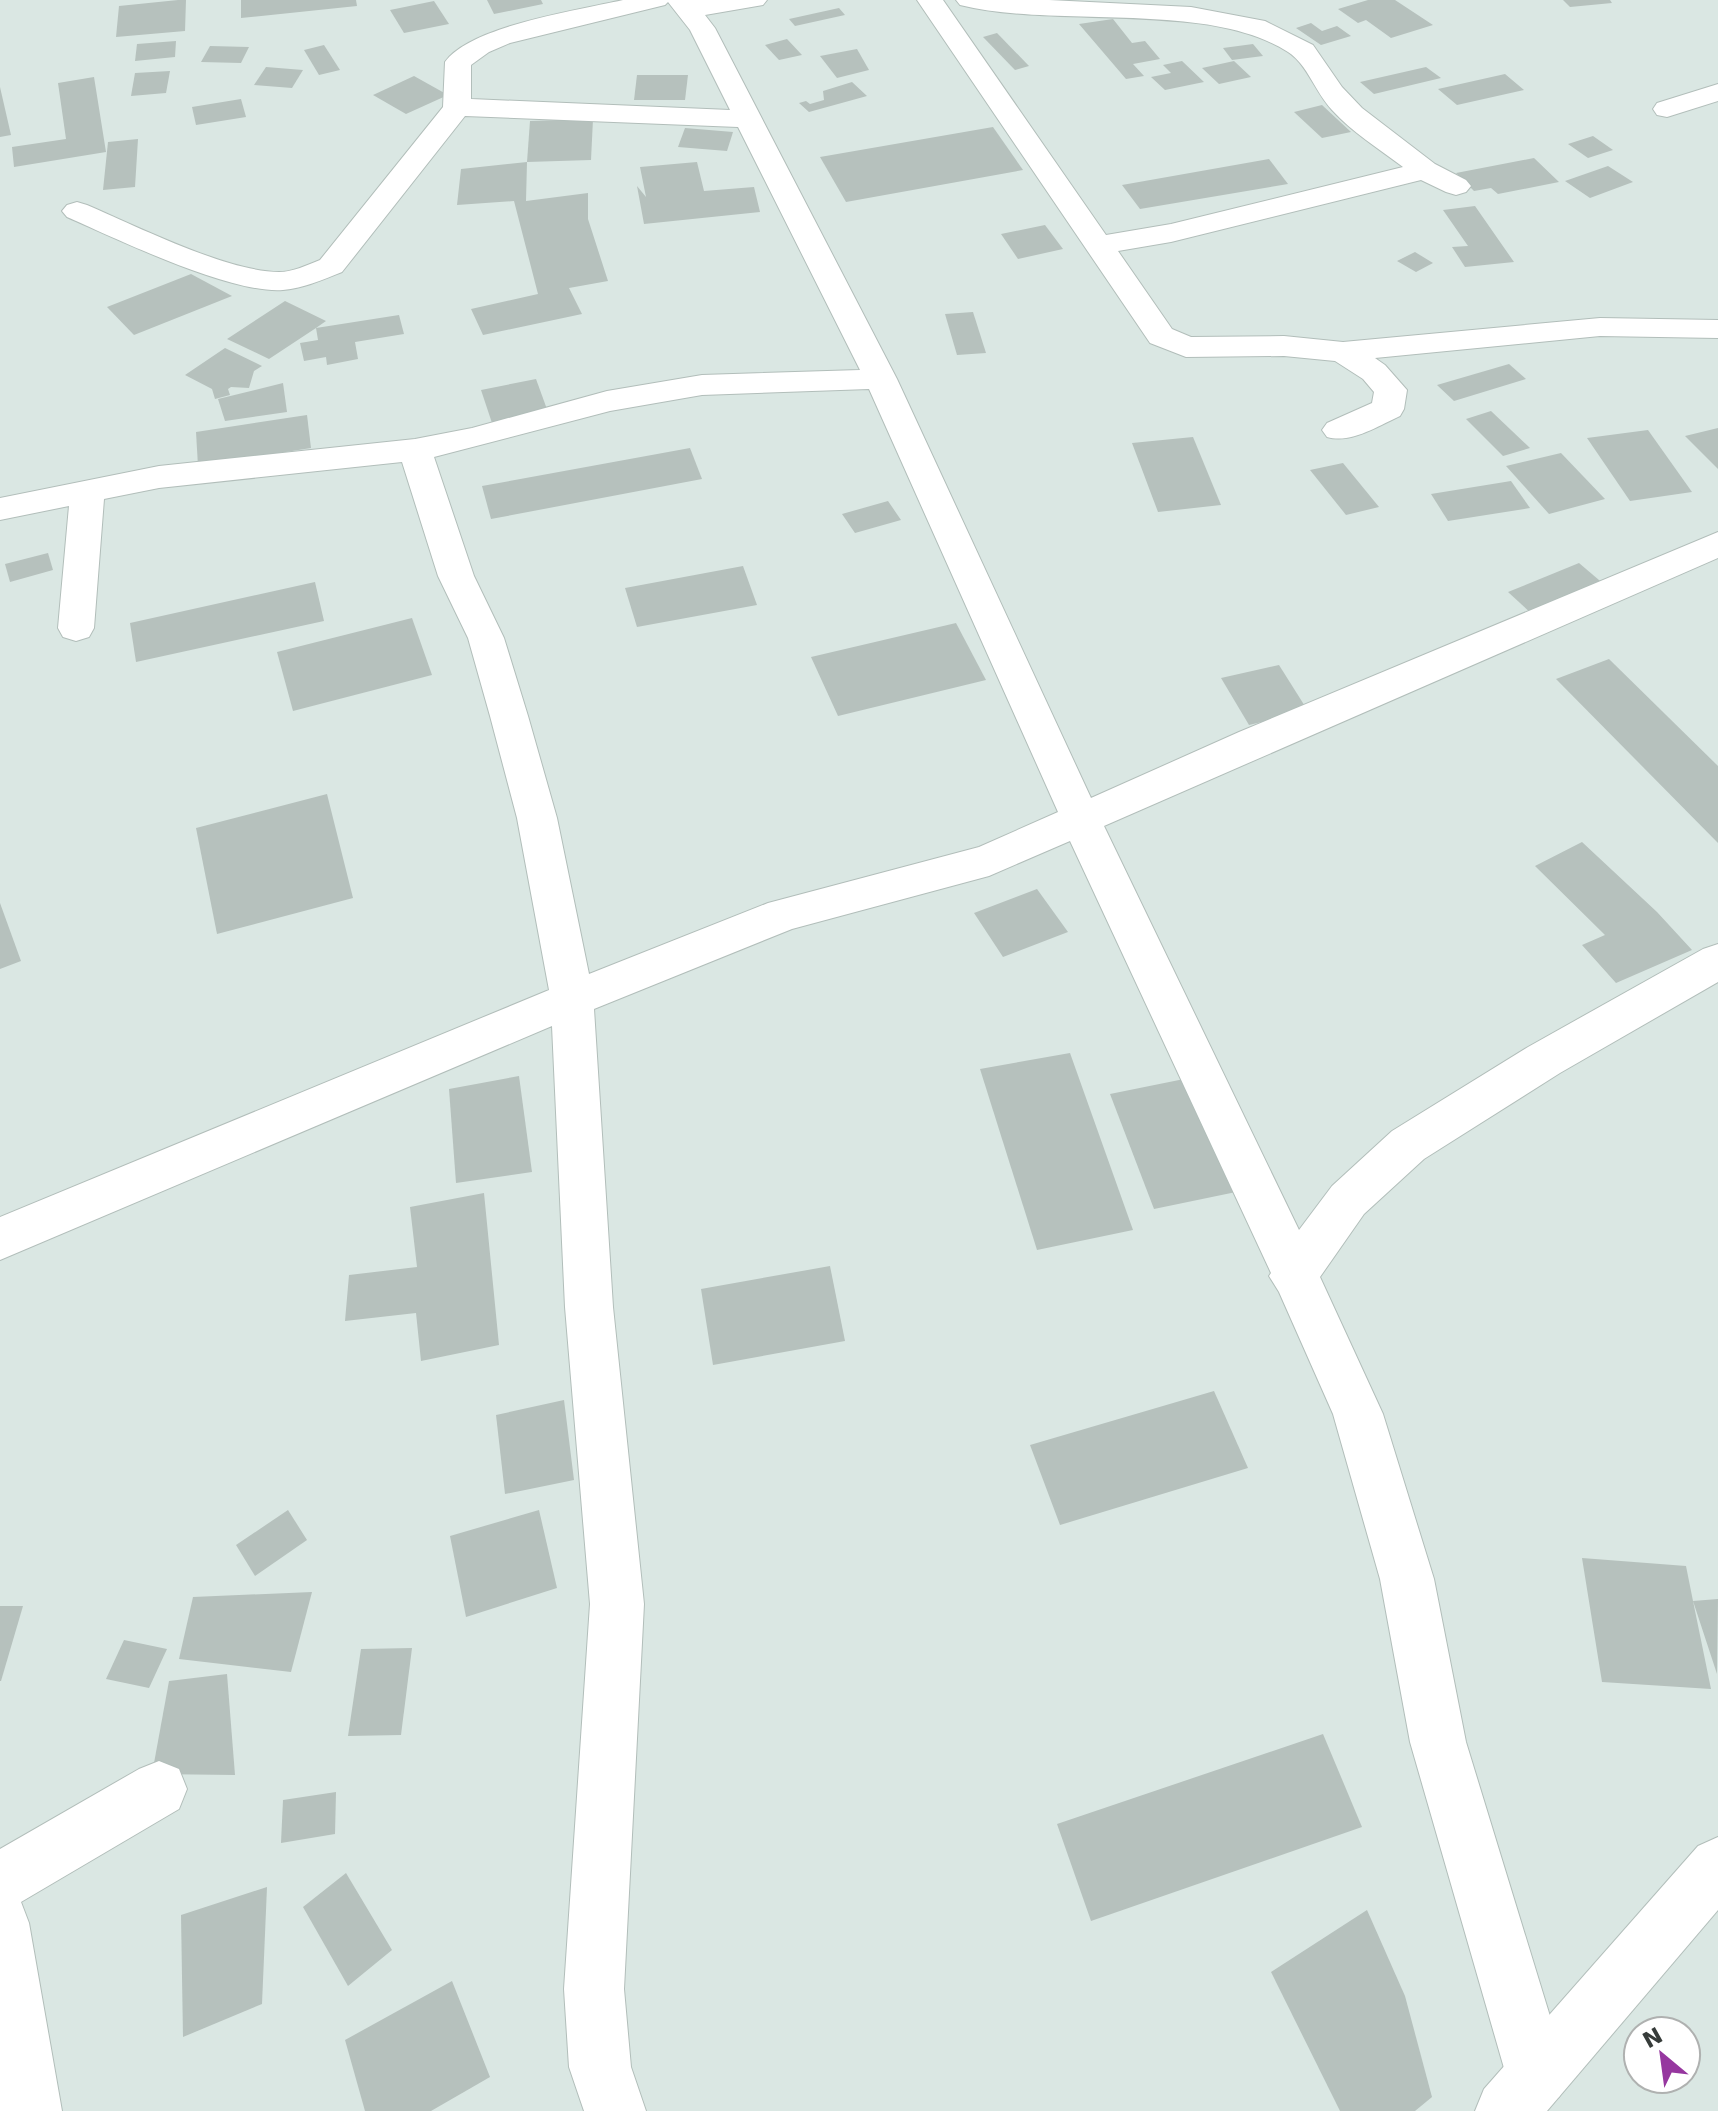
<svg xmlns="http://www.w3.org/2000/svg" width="1718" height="2111" font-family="'DejaVu Sans',sans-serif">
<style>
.building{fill:#b6c1bd}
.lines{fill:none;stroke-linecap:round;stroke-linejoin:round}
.minor-casing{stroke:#b2beba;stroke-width:2}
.major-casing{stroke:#b2beba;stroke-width:2}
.minor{fill:#fff;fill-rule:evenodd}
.major{fill:#fff;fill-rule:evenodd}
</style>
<rect width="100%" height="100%" fill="#dae7e3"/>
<g class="building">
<path d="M178,0h8l-1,31 -69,6 3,-31z"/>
<path d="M241,0h115l1,6 -116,12z"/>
<path d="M487,0h54l2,4 -49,10z"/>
<path d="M1368,0h27l38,25 -42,13 -25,-18 -8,3 -20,-14z"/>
<path d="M1563,0h47l2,3 -42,4z"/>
<path d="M434,1l15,23 -45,9 -14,-23z"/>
<path d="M839,8l6,7 -50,11 -6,-7z"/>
<path d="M1113,19l19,24 13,-2 15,18 -27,5 11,12 -18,3 -47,-55z"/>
<path d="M1311,23l11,8 15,-5 14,10 -30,9 -25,-17z"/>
<path d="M997,33l32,33 -14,4 -32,-33z"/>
<path d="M787,39l15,16 -23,5 -14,-15z"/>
<path d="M176,41l-1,16 -40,4 2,-17z"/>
<path d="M1253,44l10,12 -31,4 -9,-12z"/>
<path d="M324,45l16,25 -21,5 -15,-25z"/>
<path d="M210,46l39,1 -8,16 -40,-1z"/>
<path d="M857,49l12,21 -32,8 -17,-22z"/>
<path d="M1182,61l22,21 -39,8 -14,-13 20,-4 -8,-8z"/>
<path d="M1234,61l17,16 -32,7 -17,-16z"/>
<path d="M266,67l37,3 -11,18 -38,-3z"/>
<path d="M1426,67l15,11 -67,16 -14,-12z"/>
<path d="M170,71l-4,22 -35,3 4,-23z"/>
<path d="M1505,74l19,16 -67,15 -19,-16z"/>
<path d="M637,75h51l-3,25h-51z"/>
<path d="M414,76l34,19 -42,19 -33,-19z"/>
<path d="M94,77l12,75 -92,15 -2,-20 54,-8 -8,-56z"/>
<path d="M852,82l15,14 -58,16 -10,-9 7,-2 4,3 14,-4 -1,-9z"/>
<path d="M0,87l11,48 -11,2z"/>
<path d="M241,99l5,18 -50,8 -4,-18z"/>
<path d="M1322,105l29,27 -29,6 -28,-26z"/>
<path d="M593,119l-2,41 -64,2 3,-41z"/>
<path d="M993,127l30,43 -177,32 -26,-45z"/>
<path d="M685,128l48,4 -6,19 -49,-4z"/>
<path d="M1593,136l20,14 -25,8 -20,-14z"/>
<path d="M138,139l-3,48 -32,3 5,-48z"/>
<path d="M1534,158l25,24 -61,12 -7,-6 -17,3 -18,-18z"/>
<path d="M1269,159l19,25 -148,25 -18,-24z"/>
<path d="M527,162l-1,39 62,-8v26l20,62 -39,7 13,26 -99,21 -12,-26 67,-15 -24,-93 -57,4 4,-36z"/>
<path d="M697,162l7,29 50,-4 6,25 -116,12 -7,-38 9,11 -6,-30z"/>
<path d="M1608,166l25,16 -43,16 -25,-17z"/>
<path d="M1475,206l39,56 -49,5 -13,-20 16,-1 -25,-36z"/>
<path d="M1045,225l18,24 -45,10 -17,-25z"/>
<path d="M1415,252l18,11 -17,9 -19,-11z"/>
<path d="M191,274l41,22 -98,39 -27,-28z"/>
<path d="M285,301l41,20 -10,7 83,-13 5,19 -49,8 3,17 -31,6 -1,-8 -22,4 -4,-18 18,-3 -2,-12 -47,31 -42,-20z"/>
<path d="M973,312l13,41 -29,2 -12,-41z"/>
<path d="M225,348l37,18 -8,5 -5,17 -18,-1 -3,2 2,6 -15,4 -3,-10 -27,-14z"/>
<path d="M1509,364l17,15 -72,22 -17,-16z"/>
<path d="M536,379l12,33 -56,11 -11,-33z"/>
<path d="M283,383l4,29 -62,9 -7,-22z"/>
<path d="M1491,411l39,37 -27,8 -37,-37z"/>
<path d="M307,415l4,33 -113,18 -2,-34z"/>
<path d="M1718,428v41l-33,-33z"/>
<path d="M1648,430l44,62 -62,9 -43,-63z"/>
<path d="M1193,437l28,68 -63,7 -26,-69z"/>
<path d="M690,448l12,31 -211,40 -9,-33z"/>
<path d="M1561,453l44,46 -56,15 -43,-48z"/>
<path d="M1343,463l36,44 -33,8 -36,-45z"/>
<path d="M1511,481l19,27 -82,13 -17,-27z"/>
<path d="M888,501l13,19 -46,13 -13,-19z"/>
<path d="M48,553l5,17 -43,12 -5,-18z"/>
<path d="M1579,563l27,23 -72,30 -26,-24z"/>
<path d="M743,566l14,39 -120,22 -12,-39z"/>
<path d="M315,582l9,39 -188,41 -6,-39z"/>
<path d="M412,618l20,57 -139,36 -16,-59z"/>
<path d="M956,623l30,57 -148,36 -27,-59z"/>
<path d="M1609,659l109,107v77l-162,-164z"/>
<path d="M1279,665l29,46 -59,14 -28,-47z"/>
<path d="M327,794l26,104 -136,36 -21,-106z"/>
<path d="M1582,842l75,70 35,38 -76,33 -34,-38 23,-10 -70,-69z"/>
<path d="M1037,889l31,43 -65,25 -29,-44z"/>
<path d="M0,903l21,58 -21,8z"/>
<path d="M1070,1053l63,177 -96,20 -57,-181z"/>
<path d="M519,1076l13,96 -76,11 -7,-94z"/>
<path d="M1189,1078l47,114 -82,17 -44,-115z"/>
<path d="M484,1193l15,152 -78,16 -5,-48 -71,8 4,-46 68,-8 -7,-60z"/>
<path d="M830,1266l15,75 -132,24 -12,-76z"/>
<path d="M1214,1391l34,77 -188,57 -30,-80z"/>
<path d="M564,1400l10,80 -69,14 -9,-79z"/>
<path d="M288,1510l19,30 -52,36 -19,-31z"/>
<path d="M539,1510l18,78 -91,29 -16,-81z"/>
<path d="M1582,1558l104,8 7,35 25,-2 -1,75 -24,-73 18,88 -109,-7z"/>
<path d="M312,1592l-21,80 -112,-13 14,-62z"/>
<path d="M0,1606h23l-22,75h-1z"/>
<path d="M124,1640l43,9 -18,39 -43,-9z"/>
<path d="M412,1648l-11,87 -53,1 13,-87z"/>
<path d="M227,1674l8,101 -83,-1 17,-93z"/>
<path d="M1323,1734l39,93 -271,94 -34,-97z"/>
<path d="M336,1792l-1,42 -54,9 2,-43z"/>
<path d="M346,1873l46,77 -44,36 -45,-79z"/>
<path d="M267,1887l-5,117 -79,33 -2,-122z"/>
<path d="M1367,1910l38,86 27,101 -17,14h-75l-69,-139z"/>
<path d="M452,1981l38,96 -59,34h-66l-20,-71z"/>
</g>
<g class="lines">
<defs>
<g id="minor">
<path d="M623,0h144l-4,5 -58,10 10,13 182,351 194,419 148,-66 479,-200v26l-614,268 195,404 33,-44 60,-55 136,-84 175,-98 15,-5v38l-158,91 -136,86 -60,55 -44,63 63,137 51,165 32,163 102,333 -9,22 -22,9 -22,-9 -9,-22 -96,-333 -30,-163 -47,-165 -54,-122 -10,-16 2,-3 -201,-432 -81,35 -197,53 -198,80 19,298 31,297 -20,385 7,78 15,44h-62l-15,-44 -5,-78 26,-385 -25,-297 -13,-281 -552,234v-43l549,-227 -32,-172 -27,-102 -22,-78 -30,-62 -36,-114 -243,26 -55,11 -10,129 -5,9 -13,4 -13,-4 -5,-9 11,-122 -69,14v-22l159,-32 256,-27 57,-11 135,-37 95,-16 158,-5 -122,-243 -273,-11 -123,156c-20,8 -38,16 -59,18 -53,4 -166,-51 -216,-73l-5,-6 5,-6 10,-3 10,3c49,21 141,67 192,67 14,0 28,-7 41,-12l123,-153 2,-45c25,-36 134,-52 178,-62zM668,2l22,28 40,80 -259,-11v-34l18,-13 21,-9 155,-38zM869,389l189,423 -79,35 -211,56 -179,71 -32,-156 -29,-102 -24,-78 -30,-62 -40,-119 176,-46 92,-16z"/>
<path d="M917,0h26l163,235 65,-11 232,-57c-24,-18 -51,-35 -71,-57 -17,-18 -24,-45 -44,-58 -81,-52 -232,-23 -328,-47l-4,-5h93l142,7 74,14 48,24 29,42 20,21 73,56 31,16 5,6 -5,6 -10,3 -10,-3 -25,-12 -250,62 -53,9 54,78 19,8 93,-1 59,6 257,-24 118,2v18l-118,-2 -225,22 10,7 22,25 -3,19 -4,7c-22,10 -49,28 -73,21l-5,-7 5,-7 45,-20 2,-11 -11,-13 -28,-18 -51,-5 -98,1 -36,-14z"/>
<path d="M1718,84v17l-51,16 -10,-2 -4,-6 4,-6z"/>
<path d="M159,1761l20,8 8,20 -8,20 -158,93 8,21 33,188h-62v-262l139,-80z"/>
</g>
<path id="major" d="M1718,1837v73l-171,201h-72l9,-22 214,-243z"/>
</defs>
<use href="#minor" class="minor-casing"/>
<use href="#major" class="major-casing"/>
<use href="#minor" class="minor"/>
<use href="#major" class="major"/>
</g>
<g transform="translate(1662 2055) rotate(331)"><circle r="38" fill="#ffffff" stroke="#afb1b0" stroke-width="2"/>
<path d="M0-6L14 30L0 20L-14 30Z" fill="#96379f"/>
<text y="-12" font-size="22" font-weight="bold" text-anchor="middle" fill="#373c3a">N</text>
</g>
</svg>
